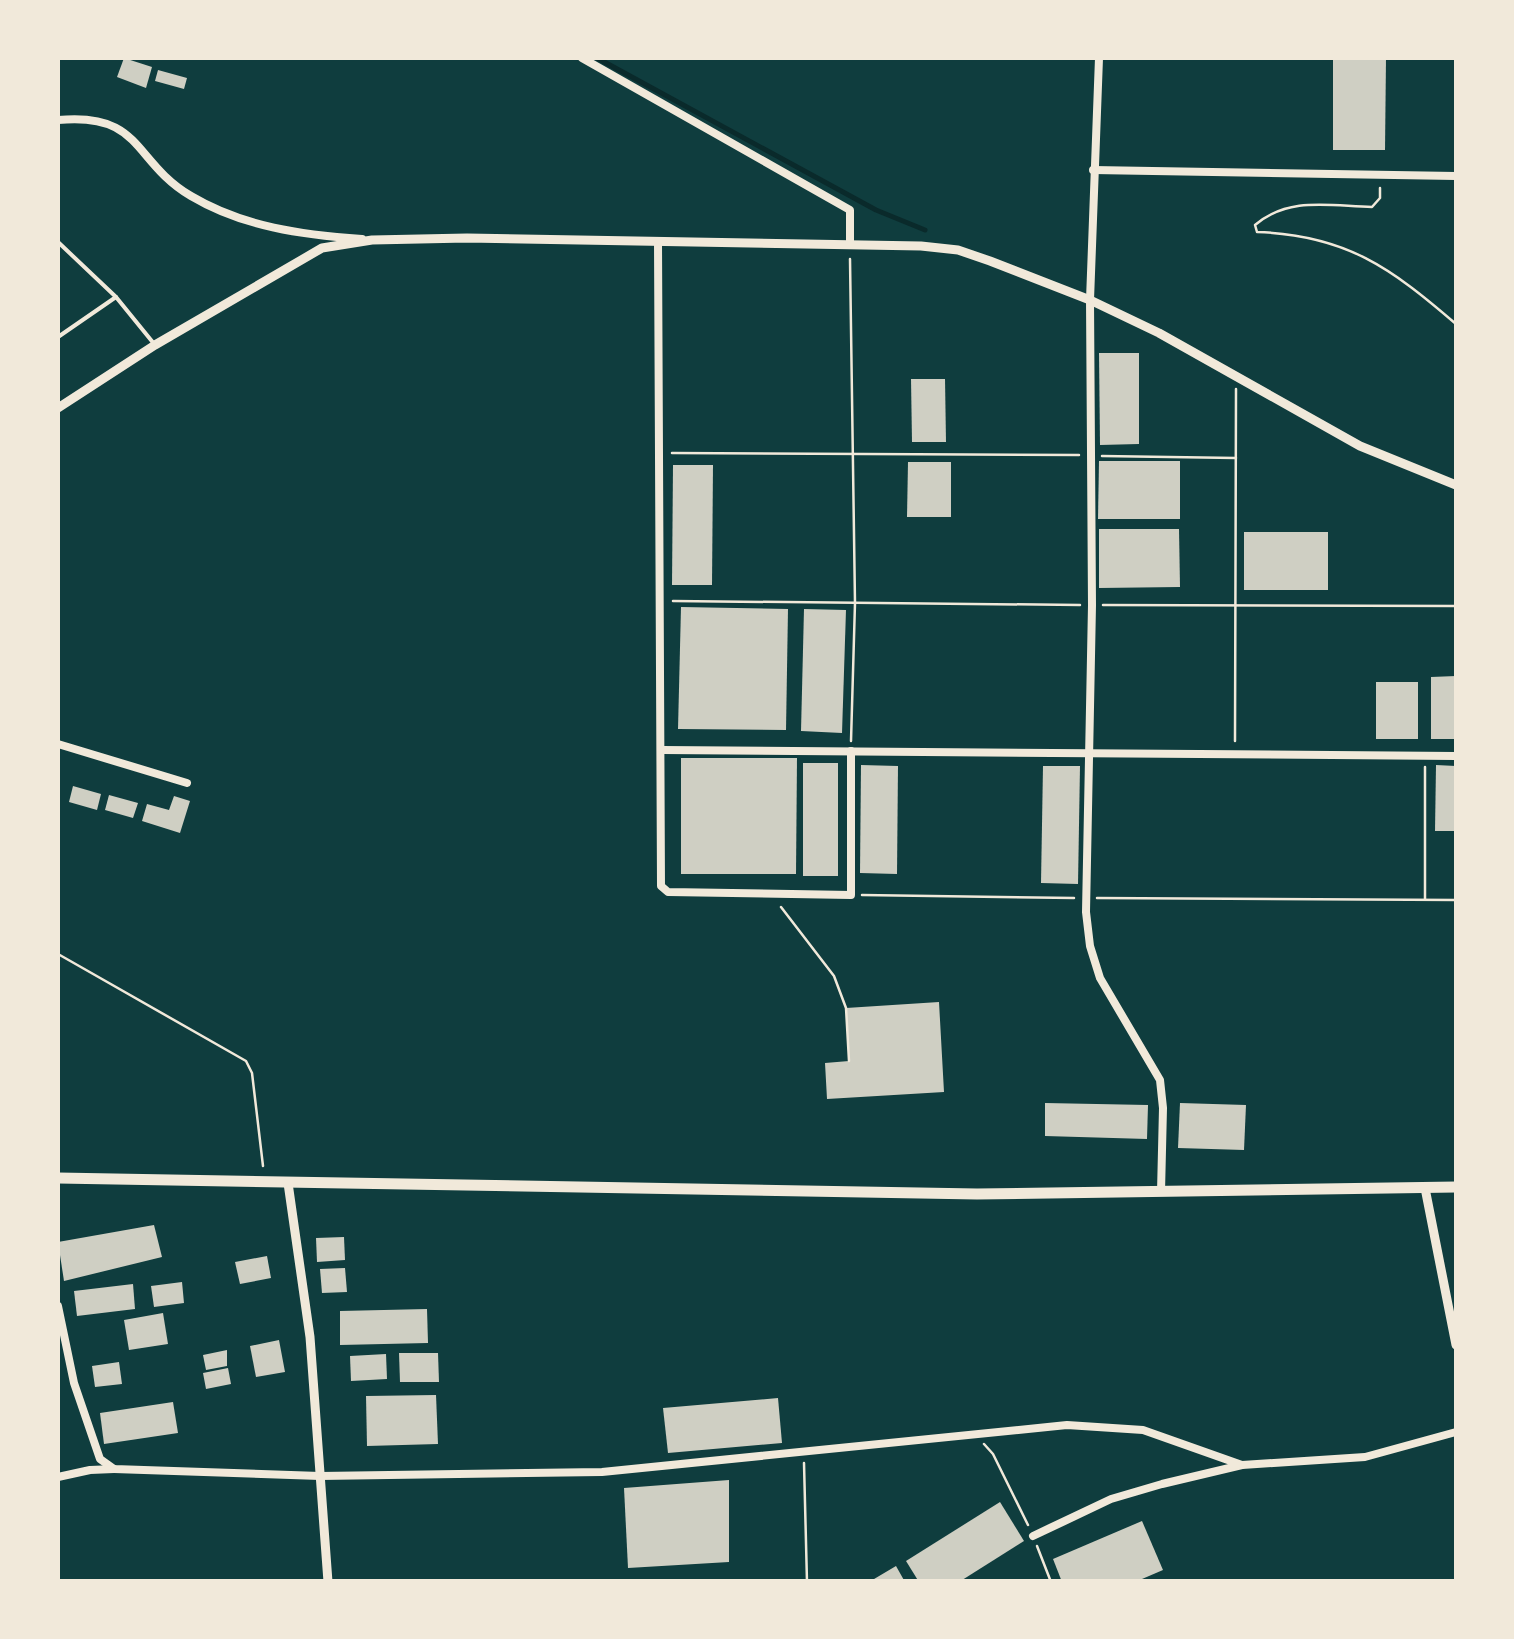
<svg xmlns="http://www.w3.org/2000/svg" width="1514" height="1639" font-family="'Times New Roman',serif">
<style>
.lines{fill:none;stroke-linecap:round;stroke-linejoin:round}
.stream{stroke:#0a2a2b;stroke-width:5}
.building{fill:#cfcfc3}
.path{stroke:#f1e9da;stroke-width:2.5}
.service{stroke:#f1e9da;stroke-width:4}
.minor{stroke:#f1e9da;stroke-width:8}
.tertiary{stroke:#f1e9da;stroke-width:9}
.trunk{stroke:#f1e9da;stroke-width:11}
</style>
<rect width="100%" height="100%" fill="#0f3d3e"/>
<g class="lines">
<path class="stream" d="M597,58l279,152 49,20"/>
</g>
<g class="building">
<path d="M124,58l28,9 -6,21 -29,-11z"/>
<path d="M1333,58h53l-1,92h-52z"/>
<path d="M158,70l29,8 -3,11 -29,-8z"/>
<path d="M1099,353h40v91l-39,1z"/>
<path d="M911,379h34l1,63h-34z"/>
<path d="M1099,461h81v58h-82z"/>
<path d="M908,462h43v55h-44z"/>
<path d="M673,465h40l-1,120h-40z"/>
<path d="M1099,529h80l1,58 -81,1z"/>
<rect x="1244" y="532" width="84" height="58"/>
<path d="M681,607l107,2 -2,121 -108,-1z"/>
<path d="M804,609l42,1 -4,123 -41,-2z"/>
<path d="M1456,676v63h-25v-62z"/>
<rect x="1376" y="682" width="42" height="57"/>
<path d="M681,758h116l-1,116h-115z"/>
<rect x="803" y="763" width="35" height="113"/>
<path d="M861,765l37,1 -1,108 -37,-1z"/>
<path d="M1436,765l20,1v65h-21z"/>
<path d="M1043,766h37l-2,118 -37,-1z"/>
<path d="M73,786l28,8 -4,16 -28,-8z"/>
<path d="M109,795l29,8 -5,15 -28,-8z"/>
<path d="M174,796l16,5 -10,32 -38,-12 5,-17 22,6z"/>
<path d="M939,1002l5,90 -117,7 -2,-36 24,-2 -3,-53z"/>
<path d="M1045,1103l103,2 -1,34 -102,-3z"/>
<path d="M1180,1103l66,2 -2,45 -66,-2z"/>
<path d="M154,1225l8,32 -98,24 -6,-39z"/>
<path d="M344,1237l1,23 -28,2 -1,-24z"/>
<path d="M267,1256l4,22 -31,6 -5,-22z"/>
<path d="M345,1268l2,24 -25,1 -2,-24z"/>
<path d="M182,1282l2,21 -30,4 -3,-21z"/>
<path d="M133,1284l2,25 -58,7 -3,-25z"/>
<path d="M427,1309l1,34 -88,2v-34z"/>
<path d="M163,1313l5,31 -39,6 -5,-30z"/>
<path d="M279,1340l6,32 -29,5 -6,-31z"/>
<path d="M227,1350v16l-21,4 -3,-15z"/>
<path d="M399,1353h39l1,29h-39z"/>
<path d="M386,1354l1,25 -36,2 -1,-25z"/>
<path d="M119,1362l3,22 -27,3 -3,-21z"/>
<path d="M228,1368l3,16 -25,5 -3,-16z"/>
<path d="M436,1395l2,49 -71,2 -1,-50z"/>
<path d="M778,1398l4,45 -114,10 -5,-45z"/>
<path d="M173,1402l5,31 -74,11 -4,-31z"/>
<path d="M729,1480v82l-101,6 -4,-80z"/>
<path d="M1000,1502l24,39 -65,41h-40l-13,-21z"/>
<path d="M1142,1521l21,49 -28,12h-73l-9,-23z"/>
<path d="M896,1566l9,16h-36z"/>
</g>
<g class="lines">
<g class="path">
<path d="M1380,188v10l-8,9c-42,-1 -83,-11 -117,18l2,7c89,3 134,36 199,92"/>
<path d="M850,259l5,344 -4,138"/>
<path d="M672,453l407,2"/>
<path d="M1102,456l134,2"/>
<path d="M673,601l407,4"/>
<path d="M1103,605l353,1"/>
<path d="M1235,741l1,-352"/>
<path d="M862,895l212,3"/>
<path d="M1097,898l359,2"/>
<path d="M1425,899v-132"/>
<path d="M781,907l53,69 12,32 3,53"/>
<path d="M58,954l188,107 6,12 11,93"/>
<path d="M984,1444l9,10 35,71"/>
<path d="M804,1463l3,119"/>
<path d="M1037,1546l14,36"/>
</g>
<g class="service">
<path d="M58,242l58,55 39,48"/>
<path d="M58,337l58,-40"/>
</g>
<g class="minor">
<path d="M582,58l268,152v33"/>
<path d="M1099,58l-9,242 2,305 -6,307 4,34 10,32 60,102 3,28 -2,84"/>
<path d="M58,120c85,-8 74,41 133,76 52,31 112,39 171,43"/>
<path d="M1093,170l363,6"/>
<path d="M658,241l3,645 7,6 183,3v-144"/>
<path d="M58,744l129,39"/>
<path d="M662,750l794,6"/>
<path d="M58,1306l16,77 26,76 14,10 206,7 282,-4 465,-47 76,5 99,35"/>
<path d="M58,1477l32,-7 24,-1"/>
<path d="M1033,1536l78,-37 51,-15 80,-19 123,-8 91,-25"/>
</g>
<g class="tertiary">
<path d="M58,408l97,-63 167,-97 50,-8 95,-2 454,8 37,4 32,11 100,39 69,33 201,113 96,39"/>
<path d="M288,1183l22,154 18,245"/>
<path d="M1425,1188l31,157"/>
</g>
<path class="trunk" d="M58,1178l919,16 479,-7"/>
</g>
<rect width="1514" height="1639" fill="none" stroke="#f1e9da" stroke-width="120"/>
</svg>
